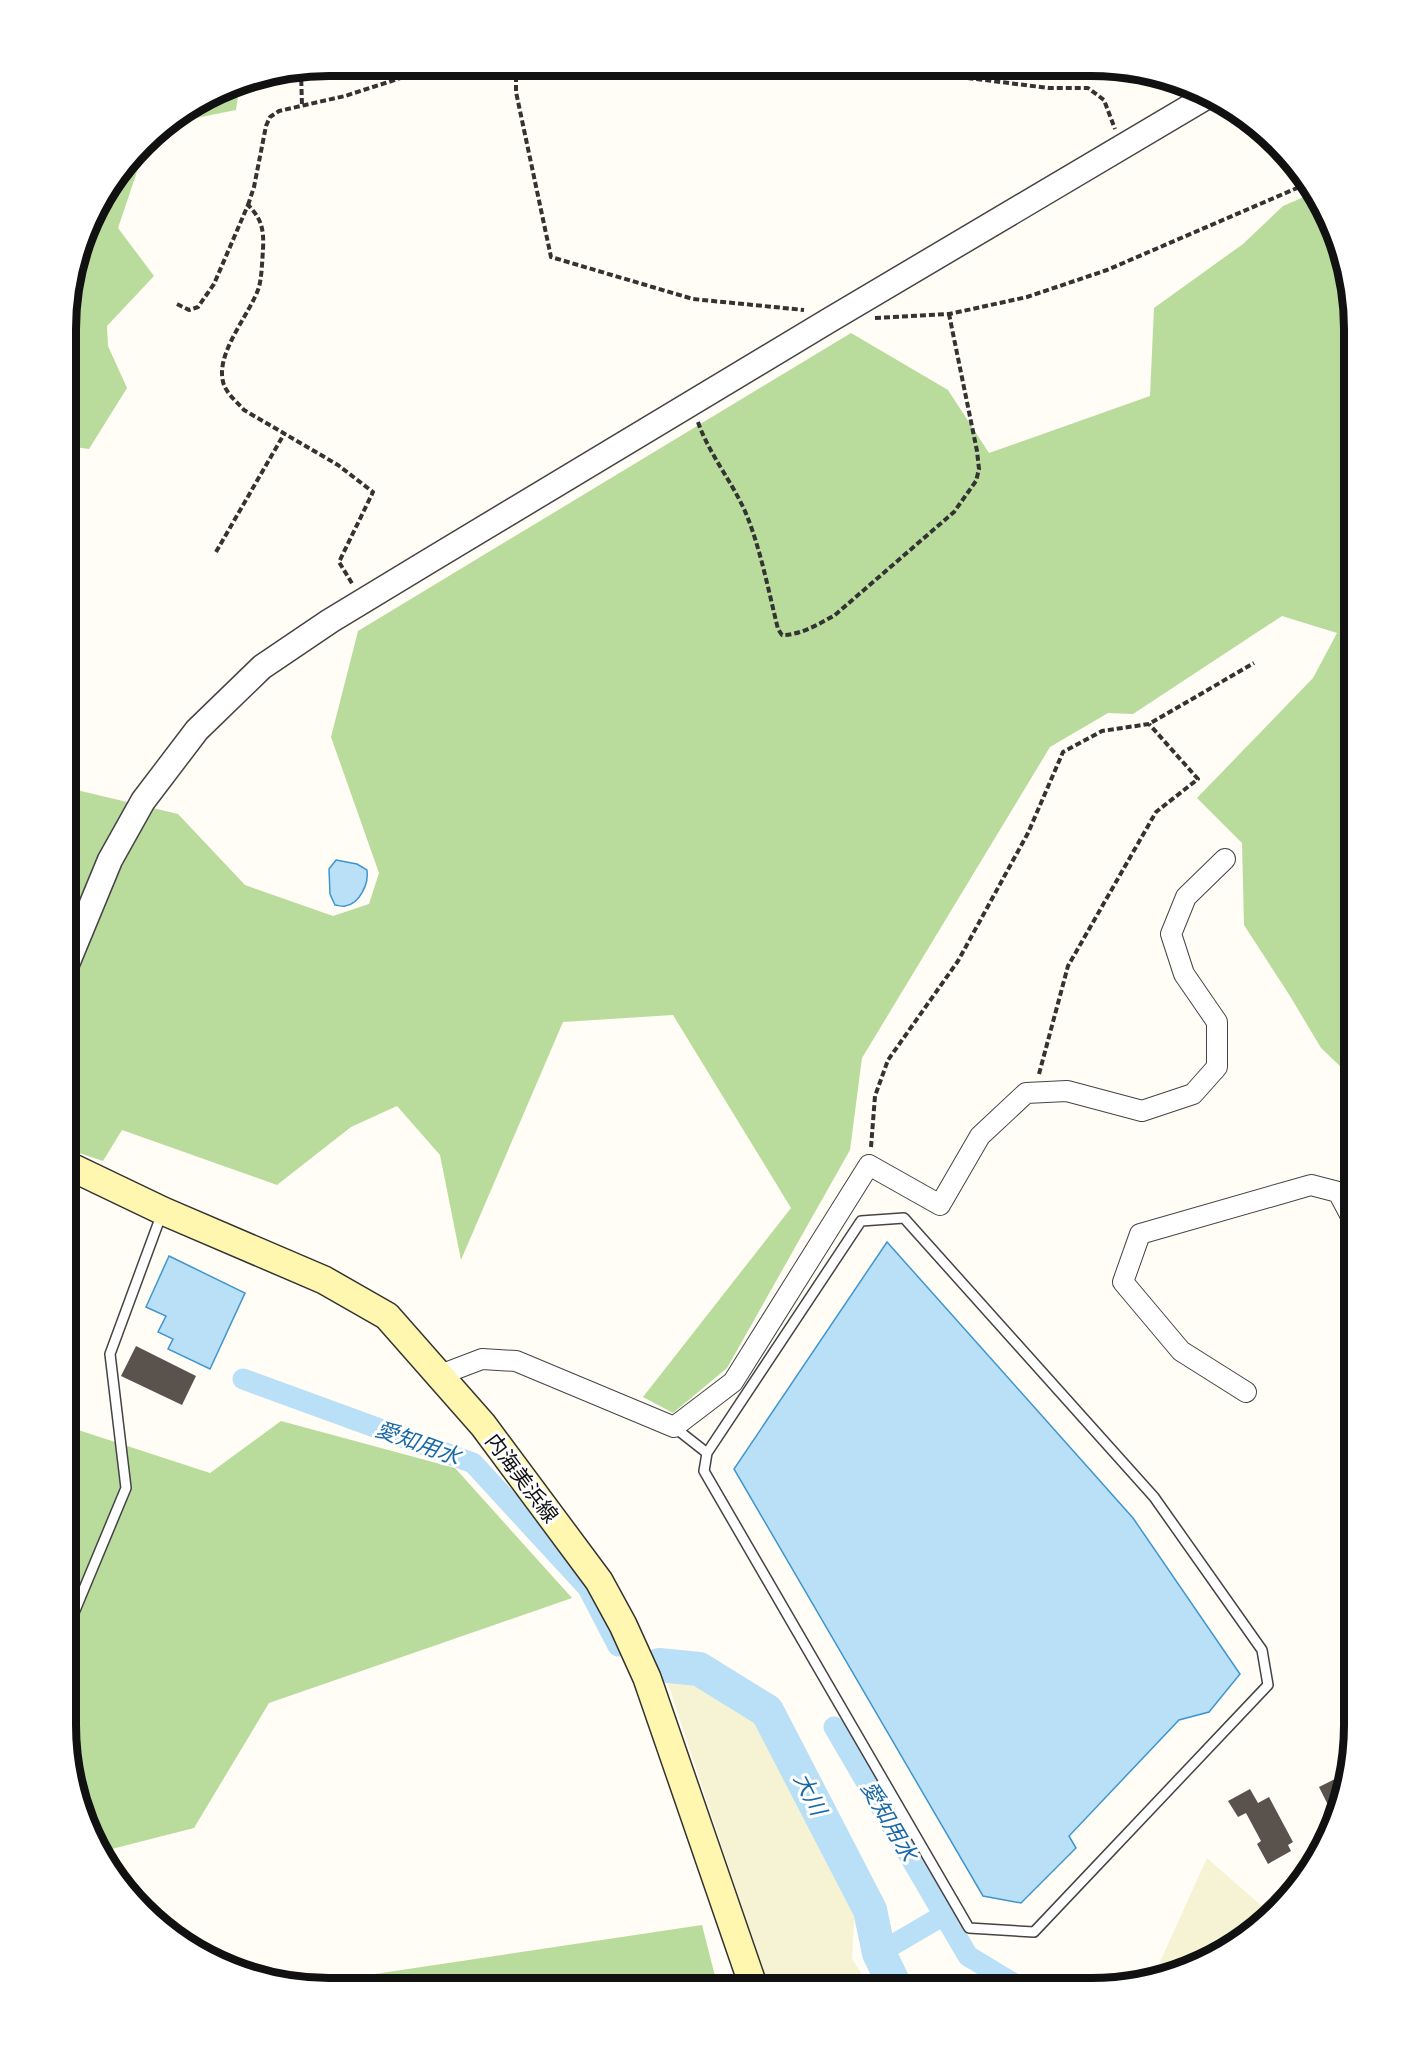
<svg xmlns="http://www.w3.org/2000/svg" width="1420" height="2055" font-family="'Zilla Slab','Noto Sans JP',serif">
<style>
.farmland{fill:#f6f3d4}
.forest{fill:#b9dc9c}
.water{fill:#b9e0f7;stroke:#3f96cf;stroke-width:1.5}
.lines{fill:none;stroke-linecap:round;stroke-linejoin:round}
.canal{stroke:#b9e0f7;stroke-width:21}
.river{stroke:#b9e0f7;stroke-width:34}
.building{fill:#5a524d}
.service-casing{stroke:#444;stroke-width:12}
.minor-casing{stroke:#444;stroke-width:22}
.tertiary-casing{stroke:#444;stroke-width:27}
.secondary-casing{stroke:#333;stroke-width:30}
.path{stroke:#333;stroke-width:4;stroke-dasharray:6 3;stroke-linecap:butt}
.service{stroke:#fff;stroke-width:9}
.minor{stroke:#fff;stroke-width:20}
.tertiary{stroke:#fff;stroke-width:24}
.secondary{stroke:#fff6b0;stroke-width:27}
.labels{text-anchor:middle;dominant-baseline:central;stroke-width:6;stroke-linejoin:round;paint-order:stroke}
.street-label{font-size:21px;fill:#111;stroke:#fff}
.water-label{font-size:22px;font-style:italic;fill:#1768a6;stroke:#fff}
.rim{fill:none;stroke:#111;stroke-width:8}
</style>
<rect width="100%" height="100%" fill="#fffdf5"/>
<g class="farmland">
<path d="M666,1678l32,3 58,39 99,187 -3,52 15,23 -51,6h-47z"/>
<path d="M1207,1858l65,57 -8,9 -57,38 -55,13 3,-2z"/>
</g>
<g class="forest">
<path d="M240,83l-4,27 -65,13z"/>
<path d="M147,142l-29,86 36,48 -47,50 1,20 19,42 -38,61 -21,-3v-151l11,-8v-24l22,-65z"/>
<path d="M1311,194l16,19 27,117v732l-13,5 -20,-19 -31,-52 -46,-71 -2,-82 -45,-45 116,-120 24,-45 -55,-17 -149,98 -25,-1 -58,34 -188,311 -12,92 -123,218 -54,45 -30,-16 148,-189 -118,-193 -110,7 -102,238 -21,-105 -43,-49 -46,21 -74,58 -155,-55 -19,31 -36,-12 1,-361 110,26 67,71 88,31 36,-12 10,-31 -48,-136 27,-106 493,-298 97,57 41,63 161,-57 4,-88 89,-64 40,-38z"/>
<path d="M281,1421l174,47 117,130 -303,105 -75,125 -94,24 -7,-11 -27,-116v-299l144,47z"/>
<path d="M702,1925l16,63 -423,-2z"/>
</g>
<g class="water">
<path d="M336,860l21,4 10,6c2,13 -7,34 -22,36 -3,1 -7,-1 -10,-1l-5,-11 -1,-25z"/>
<path d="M887,1242l246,276 107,156 -31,38 -30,8 -110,116 7,12 -55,55 -38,-7 -249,-427z"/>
<path d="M169,1256l76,37 -35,76 -42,-20 5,-10 -15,-7 8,-16 -20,-9z"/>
</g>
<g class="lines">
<g class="canal">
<path d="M243,1379l230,84 115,125 30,58"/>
<path d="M834,1727l134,229 53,32"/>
<path d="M879,1953l65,-38"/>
</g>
<path class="river" d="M659,1665l40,4 68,42 103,199 9,43 17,35"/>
</g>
<g class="building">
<path d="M136,1346l60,30 -14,29 -61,-29z"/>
<path d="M1347,1773l-7,37 -5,9 -16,-32z"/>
<path d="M1250,1789l8,14 11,-6 24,45 -5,3 3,6 -23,13 -11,-20 4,-3 -15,-28 -8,4 -10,-16z"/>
</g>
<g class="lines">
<defs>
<g id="service">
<path d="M674,1427l33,26 -3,18 265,457 65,4 234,-247 -6,-35 -108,-153 -250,-279 -43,3 -154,232"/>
<path d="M66,1632l60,-144 -16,-134 52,-141"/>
</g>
<g id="minor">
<path d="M440,1375l42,-16 34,2 158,66 59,-45 136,-217 71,40 40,-69 46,-43 41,-2 75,20 51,-17 24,-27v-45l-33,-48 -13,-40 15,-37 39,-38"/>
<path d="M1246,1392l-65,-41 -58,-69 17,-48 171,-49 27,7 16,30"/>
</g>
<path id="tertiary" d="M67,964l43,-104 33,-59 54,-71 65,-63 68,-46 99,-60 399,-240 380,-225"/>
<path id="secondary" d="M67,1165l96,46 161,69 63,36 96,109 116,156 24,44 24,53 107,310"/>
</defs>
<use href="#service" class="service-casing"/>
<use href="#minor" class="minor-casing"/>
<use href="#tertiary" class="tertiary-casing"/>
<use href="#secondary" class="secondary-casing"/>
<g class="path">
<path d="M516,67v25l35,165 142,42 111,11"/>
<path d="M887,68l162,20h39l16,12 11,29"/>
<path d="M301,71l1,35"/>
<path d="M248,205l6,-18 12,-61 4,-9 9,-6 66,-15 93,-30"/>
<path d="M177,304l12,6 9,-3 16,-23 34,-79c14,14 16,25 15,45 -1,12 -1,25 -4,37 -9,28 -46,68 -35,98 4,10 13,17 20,25l94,55 35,27 -34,70 14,23"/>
<path d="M875,318l74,-4 78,-17 80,-27 197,-85"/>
<path d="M698,422c12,35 38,64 51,99 13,35 20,72 29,108l4,6c19,0 37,-11 53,-20l119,-103 22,-31 3,-12 -2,-18 -28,-137"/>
<path d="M216,552l68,-118"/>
<path d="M1039,1074l29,-108 88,-154 42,-33 -49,-55"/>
<path d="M871,1147l4,-51 13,-36 70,-99 70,-128 35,-81 39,-21 47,-7 105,-61"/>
</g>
<use href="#service" class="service"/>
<use href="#minor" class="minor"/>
<use href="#tertiary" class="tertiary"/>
<use href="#secondary" class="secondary"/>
</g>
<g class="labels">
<g class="street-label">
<text transform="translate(522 1478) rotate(53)">内海美浜線</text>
</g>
<g class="water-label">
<text transform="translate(418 1443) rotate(20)">愛知用水</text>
<text transform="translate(810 1794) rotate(63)">大川</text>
<text transform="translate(889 1821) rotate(60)">愛知用水</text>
</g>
</g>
<path d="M0 0H1420V2055H0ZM329 76H1091A253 253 0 0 1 1344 329V1725A253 253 0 0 1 1091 1978H329A253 253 0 0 1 76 1725V329A253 253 0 0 1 329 76Z" fill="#fff" fill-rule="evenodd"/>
<path class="rim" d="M329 76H1091A253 253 0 0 1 1344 329V1725A253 253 0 0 1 1091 1978H329A253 253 0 0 1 76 1725V329A253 253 0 0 1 329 76Z"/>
</svg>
